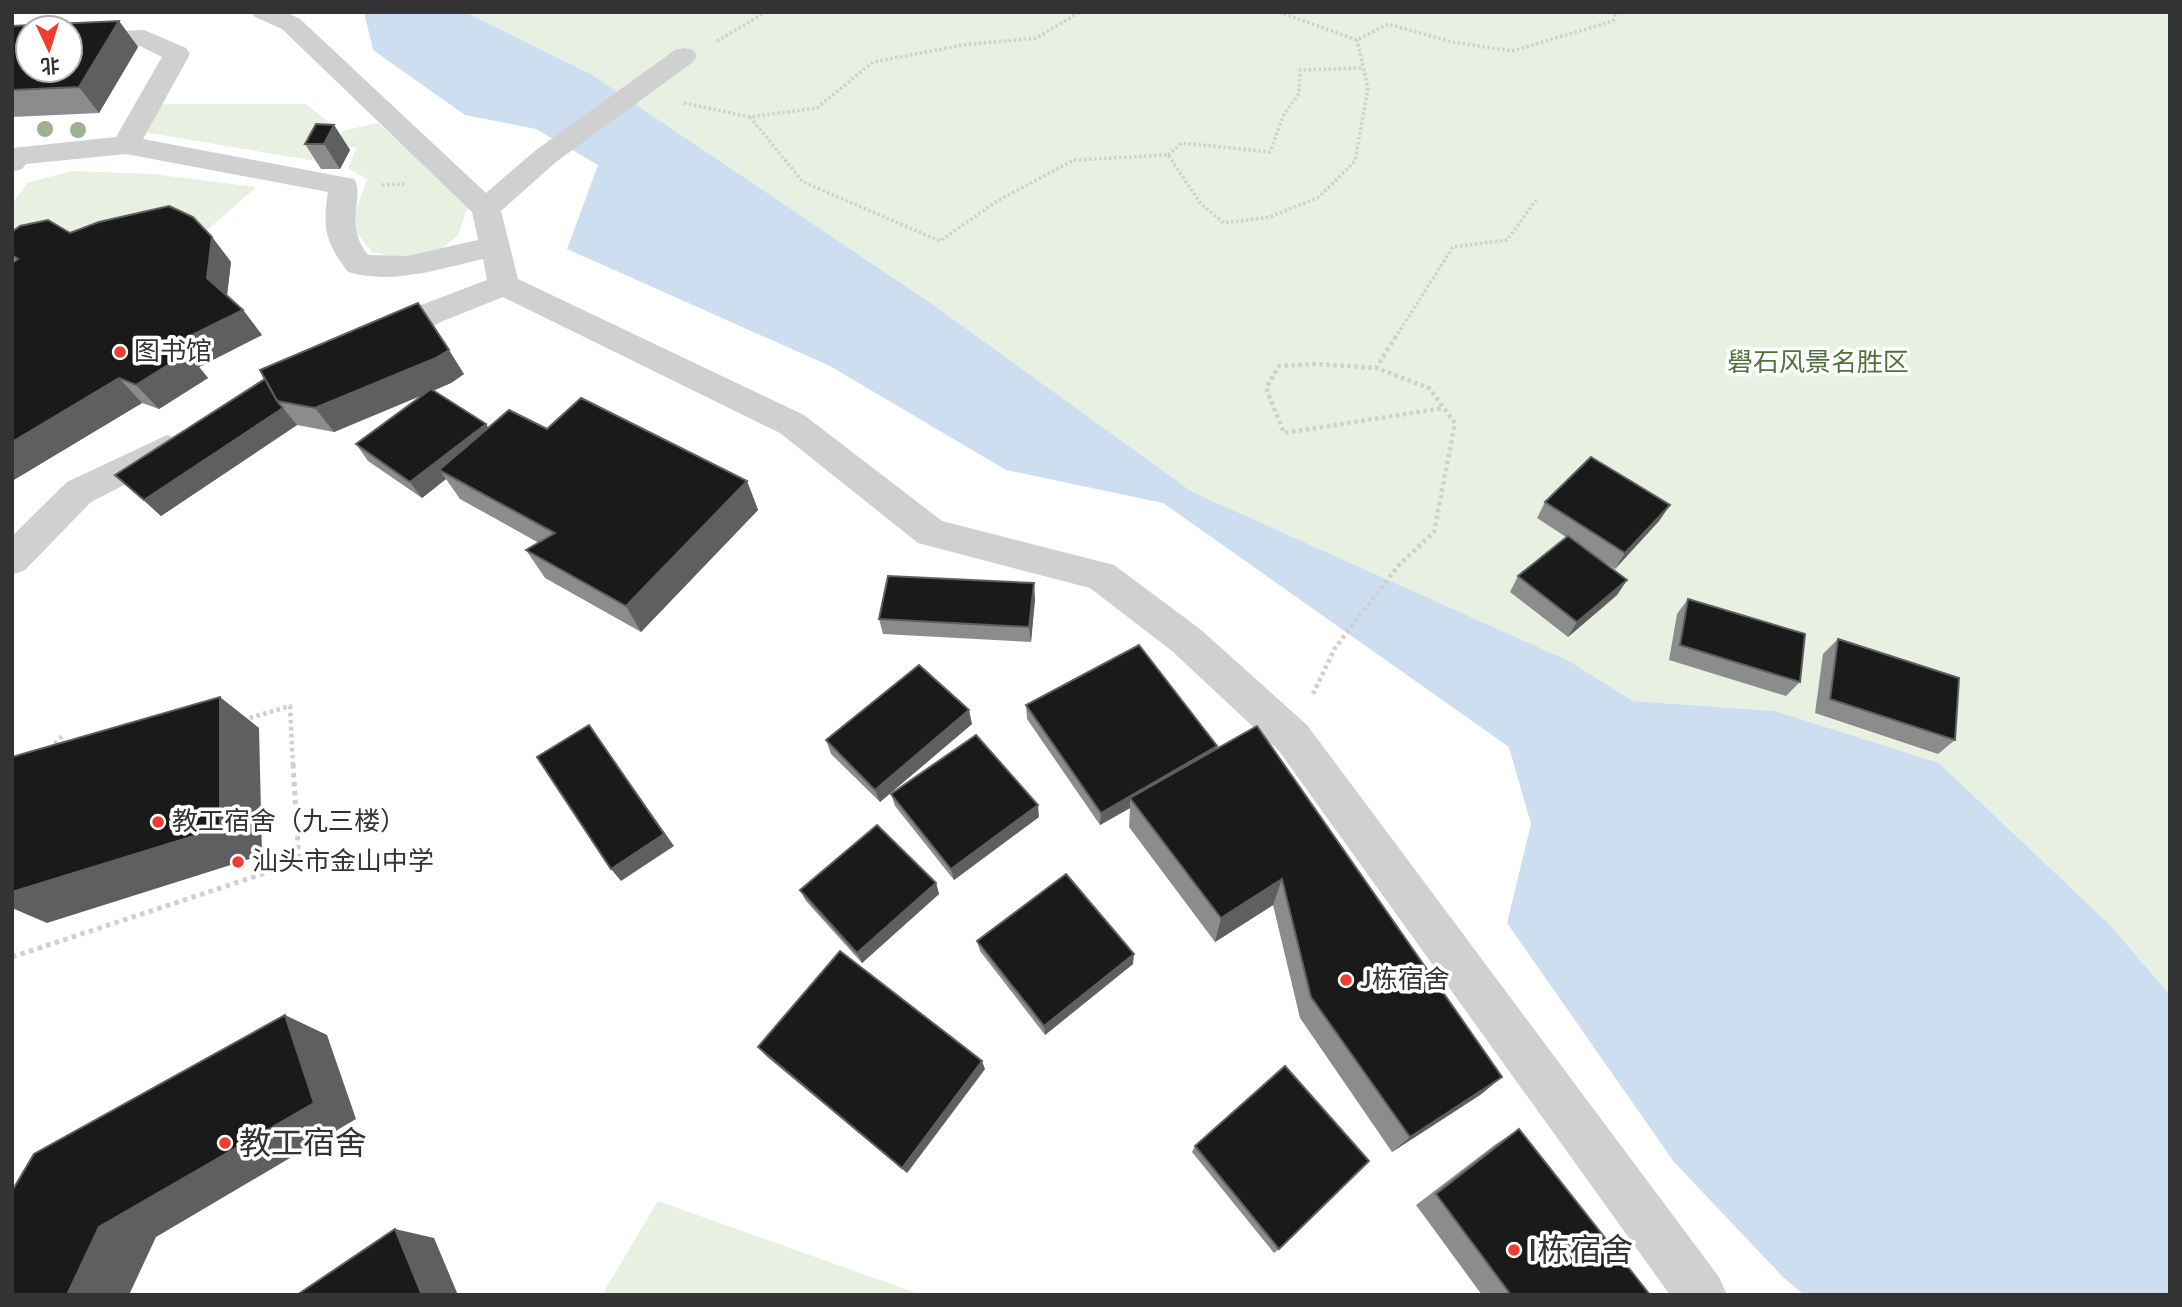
<svg xmlns="http://www.w3.org/2000/svg" width="2182" height="1307" font-family="Signika,'Noto Sans SC',sans-serif">
<style>
.green{fill:#e7f0e1}
.water{fill:#cddef0}
.lines{fill:none;stroke-linecap:round;stroke-linejoin:round}
.path-far2{stroke:#d0d0d0;stroke-width:3.5;stroke-dasharray:2.5 2.5;stroke-linecap:butt}
.path-far1{stroke:#d0d0d0;stroke-width:4.5;stroke-dasharray:3.5 3.5;stroke-linecap:butt}
.path{stroke:#d0d0d0;stroke-width:5;stroke-dasharray:4.5 4.5;stroke-linecap:butt}
.minor{fill:#d0d0d0;fill-rule:evenodd}
.tree{fill:#9eb194}
.wall{fill:#8c8c8c}
.shaded-wall{fill:#5f5f5f}
.building{fill:#1a1a1a;stroke:#5f5f5f;stroke-width:2;fill-rule:evenodd}
.poi-dot{fill:#ef3b30;stroke:#fff;stroke-width:2.5}
.labels{text-anchor:middle;dominant-baseline:central;stroke-width:7;stroke-linejoin:round;paint-order:stroke}
.poi-label{font-size:26px;fill:#333;stroke:#fff;text-anchor:start}
.park-label{font-size:26px;fill:#4f723c;stroke:#fff}
.near-poi-label{font-size:32px;fill:#333;stroke:#fff;text-anchor:start}
</style>
<rect width="100%" height="100%" fill="#fff"/>
<g class="green">
<path d="M465,12h1705v983l-61,-71 -170,-161 -164,-52 -142,-10 -64,-40 -378,-169 -259,-188 -343,-231z"/>
<path d="M156,104h150l30,24 -15,34 -178,-30z"/>
<path d="M378,123l91,81 -11,31 -15,13 -45,10 -26,-6 -21,-26 16,-47 -19,-11 9,-21h-19l4,-16z"/>
<path d="M71,171l82,3 103,13 -50,44 -194,66v-92l15,-22z"/>
<path d="M658,1201l264,94h-320z"/>
</g>
<path class="water" d="M364,12h101l124,61 343,231 260,188 377,169 64,40 142,10 164,52 170,161 61,71v300h-366l-21,-18 -109,-115 -167,-239 24,-99 -22,-77 -346,-244 -157,-33 -176,-104 -263,-117 31,-84 -62,-36 -71,-14 -92,-65z"/>
<g class="lines">
<g class="path-far2">
<path d="M1279,12l78,28 31,-16 64,18 60,9 101,-30 3,-9"/>
<path d="M717,41l49,-29"/>
<path d="M684,103l66,14 67,-9 56,-46 90,-17 73,-7 44,-26"/>
<path d="M750,117l53,65 137,59 57,-40 77,-41 94,-5 33,49 23,19 46,-6 49,-20 36,-36 13,-73 -11,-48"/>
<path d="M1168,155l14,-12 88,9 14,-38 15,-20 1,-24 63,-2"/>
<path d="M382,185l23,-1"/>
<path d="M1395,338l58,-91 54,-7 29,-40"/>
</g>
<g class="path-far1">
<path d="M1396,336l-20,32 -60,-4 -37,2 -13,22 18,45 160,-25"/>
<path d="M1313,694l22,-46 63,-82 36,-34 21,-109 -26,-35 -53,-20"/>
<path d="M243,720l47,-14 3,60"/>
<path d="M50,749l14,-15"/>
</g>
<path class="path" d="M12,957l287,-95 -6,-98"/>
<g class="minor">
<path d="M251,12h35l14,7 186,174 50,-43 139,-100 9,-2 9,2 4,6 -4,6 -137,100 -55,49 17,68 286,136 138,106 172,44 86,64 107,96 412,552 8,18h-57l-391,-544 -107,-100 -82,-63 -172,-45 -138,-110 -277,-136 -60,24 -52,27 -11,3 -11,-3 -5,-8 5,-8 52,-27 66,-25 -4,-21c-44,10 -90,26 -135,13 -22,-29 -26,-43 -20,-80l-202,-38 -100,10 -4,5 -10,3v-24l104,-11 46,-80 -22,-11 -70,3v-16l74,-3 42,18 4,6 -47,85 211,40c12,19 -12,43 14,76l39,1 71,-16 -6,-28 -190,-183 -27,-12z"/>
<path d="M167,435l12,4 5,9 -5,9 -88,45 -66,68 -13,5v-39l55,-54z"/>
</g>
</g>
<g class="tree">
<circle cx="45" cy="129" r="8"/>
<circle cx="78" cy="130" r="8"/>
</g>
<g class="wall">
<path d="M119,21l19,26 -39,66 -87,4v-91z"/>
<path d="M334,125l16,25 -10,19h-19l-16,-25z"/>
<path d="M12,232l200,5 19,25 -4,34 16,14 19,25 -63,32 9,11 -49,31 -17,-6 -130,78 4,-220 -4,-4z"/>
<path d="M464,374l-13,9 -18,8 53,33 2,4 59,1 200,52 11,29 -117,122 -96,-54 -19,-28 13,-7 -79,-44 -14,-20 -24,19 -54,-37 -12,-17 67,-49 -89,37 -37,-7 -136,91 -46,-41 150,-96z"/>
<path d="M1545,502l125,3 -11,16 -44,48 -23,-15 35,26 -10,15 -49,42 -58,-45 8,-16 48,-39 -29,-19z"/>
<path d="M1035,599l-4,43 -148,-8 -4,-15z"/>
<path d="M1688,599l112,83 -14,14 -117,-36 8,-46z"/>
<path d="M1838,639l117,101 -17,14 -123,-41 8,-59z"/>
<path d="M1026,705l190,44 286,328 -22,18 -88,57 -92,-134 -27,-113 -58,37 -86,-115 1,-19 -30,17 -73,-106z"/>
<path d="M972,724l-92,78 -49,-48 -5,-14z"/>
<path d="M891,794l148,23 -85,63 -59,-74z"/>
<path d="M936,883l3,11 -77,69 -56,-62 -6,-11z"/>
<path d="M977,941l156,23 -88,71 -65,-84z"/>
<path d="M758,1047l227,22 -78,104 -141,-117z"/>
<path d="M1519,1129l131,166h-168l-66,-90 80,-61z"/>
<path d="M1195,1146l84,103 -5,4 -82,-101z"/>
</g>
<g class="shaded-wall">
<path d="M119,21l19,26 -39,66 -20,-26z"/>
<path d="M334,125l16,25 -10,19 -16,-25z"/>
<path d="M212,237l19,25 -5,41 -19,-25z"/>
<path d="M243,310l19,25 -63,32 9,11 -49,31 -23,-24 38,-41z"/>
<path d="M449,350l15,24 -13,9 -117,49 -19,-24z"/>
<path d="M119,378l23,25 -130,78v-39z"/>
<path d="M283,408l14,17 -136,91 -17,-16z"/>
<path d="M486,424l10,17 -57,29 7,9 -24,19 -12,-16z"/>
<path d="M747,481l11,29 -117,122 -15,-26z"/>
<path d="M1670,505l-11,16 -44,48 10,-16z"/>
<path d="M1627,580l-10,15 -49,42 9,-15z"/>
<path d="M1034,583l1,16 -4,43 -2,-15z"/>
<path d="M220,697l39,31 3,127 -215,68 -35,-15v-16z"/>
<path d="M969,710l3,14 -92,78 -5,-12z"/>
<path d="M589,725l85,121 -53,35 -10,-12z"/>
<path d="M1217,746l-3,13 -84,39v10l-30,17 1,-12z"/>
<path d="M1038,805l1,12 -85,63 -3,-11z"/>
<path d="M1282,879l-9,26 -58,37 6,-24z"/>
<path d="M936,883l3,11 -77,69 -5,-10z"/>
<path d="M1134,954l-1,10 -88,71 -1,-9z"/>
<path d="M285,1015l42,20 29,84 -200,118 -27,58h-62l32,-68z"/>
<path d="M982,1061l3,8 -78,104 -5,-5z"/>
<path d="M1502,1077l-22,18 -88,57 18,-15z"/>
<path d="M395,1229l39,9 24,57h-36z"/>
</g>
<g class="building">
<path d="M119,21l-40,66 -67,3v-64zM28,28h42v42h-42z"/>
<path d="M316,124l18,1 -10,19h-19z"/>
<path d="M169,206l24,11 19,20 -5,41 36,32 -69,34 13,9 -51,32 -17,-7 -107,64v-179l6,-4 -6,-4v-23l8,-6 28,-6 22,13 29,-11z"/>
<path d="M418,303l31,47 -13,8 -121,50 -38,-7 -17,-31z"/>
<path d="M265,379l12,22 6,7 -139,92 -29,-25z"/>
<path d="M431,389l55,35 -76,58 -54,-38z"/>
<path d="M581,398l166,83 -121,125 -100,-56 29,-17 -116,-63 70,-60 38,19z"/>
<path d="M1591,457l79,48 -45,48 -80,-51z"/>
<path d="M1568,536l59,44 -50,42 -59,-46z"/>
<path d="M888,576l146,7 -5,44 -150,-8z"/>
<path d="M1688,599l117,35 -5,48 -120,-37z"/>
<path d="M1838,639l121,39 -4,62 -125,-41z"/>
<path d="M1139,645l78,101 -116,67 -75,-108z"/>
<path d="M919,665l50,45 -94,80 -49,-50z"/>
<path d="M220,697v131l-208,64v-135z"/>
<path d="M589,725l75,109 -53,35 -74,-112z"/>
<path d="M1257,726l245,351 -92,60 -99,-140 -29,-118 -61,39 -91,-120z"/>
<path d="M976,735l62,70 -87,64 -60,-75z"/>
<path d="M877,825l59,58 -79,70 -57,-63z"/>
<path d="M1066,874l68,80 -90,72 -67,-85z"/>
<path d="M840,951l142,110 -80,107 -144,-121z"/>
<path d="M285,1015l29,88 -215,124 -32,68h-55v-104l22,-37z"/>
<path d="M1285,1066l84,95 -90,88 -84,-103z"/>
<path d="M1519,1129l131,166h-139l-75,-101z"/>
<path d="M395,1229l27,66h-125z"/>
</g>
<g class="poi-dot">
<circle cx="120" cy="352" r="7"/>
<circle cx="158" cy="822" r="7"/>
<circle cx="238" cy="862" r="7"/>
<circle cx="1346" cy="980" r="7"/>
<circle cx="225" cy="1143" r="7"/>
<circle cx="1514" cy="1250" r="7"/>
</g>
<g class="labels">
<g class="poi-label">
<text x="134" y="352">图书馆</text>
<text x="172" y="822">教工宿舍（九三楼）</text>
<text x="252" y="862">汕头市金山中学</text>
<text x="1360" y="980">J栋宿舍</text>
</g>
<g class="park-label">
<text x="1818" y="363">礐石风景名胜区</text>
</g>
<g class="near-poi-label">
<text x="239" y="1143">教工宿舍</text>
<text x="1528" y="1250">I栋宿舍</text>
</g>
</g>
<rect width="2182" height="1307" fill="none" stroke="#333333" stroke-width="28"/>
<g transform="translate(49 49) rotate(176)"><circle r="33" fill="#ffffff" stroke="#adadad" stroke-width="2"/>
<path d="M0-5L12 26L0 18L-12 26Z" fill="#ef3b30"/>
<text y="-10" font-size="19" font-weight="bold" text-anchor="middle" fill="#333333">北</text>
</g>
</svg>
